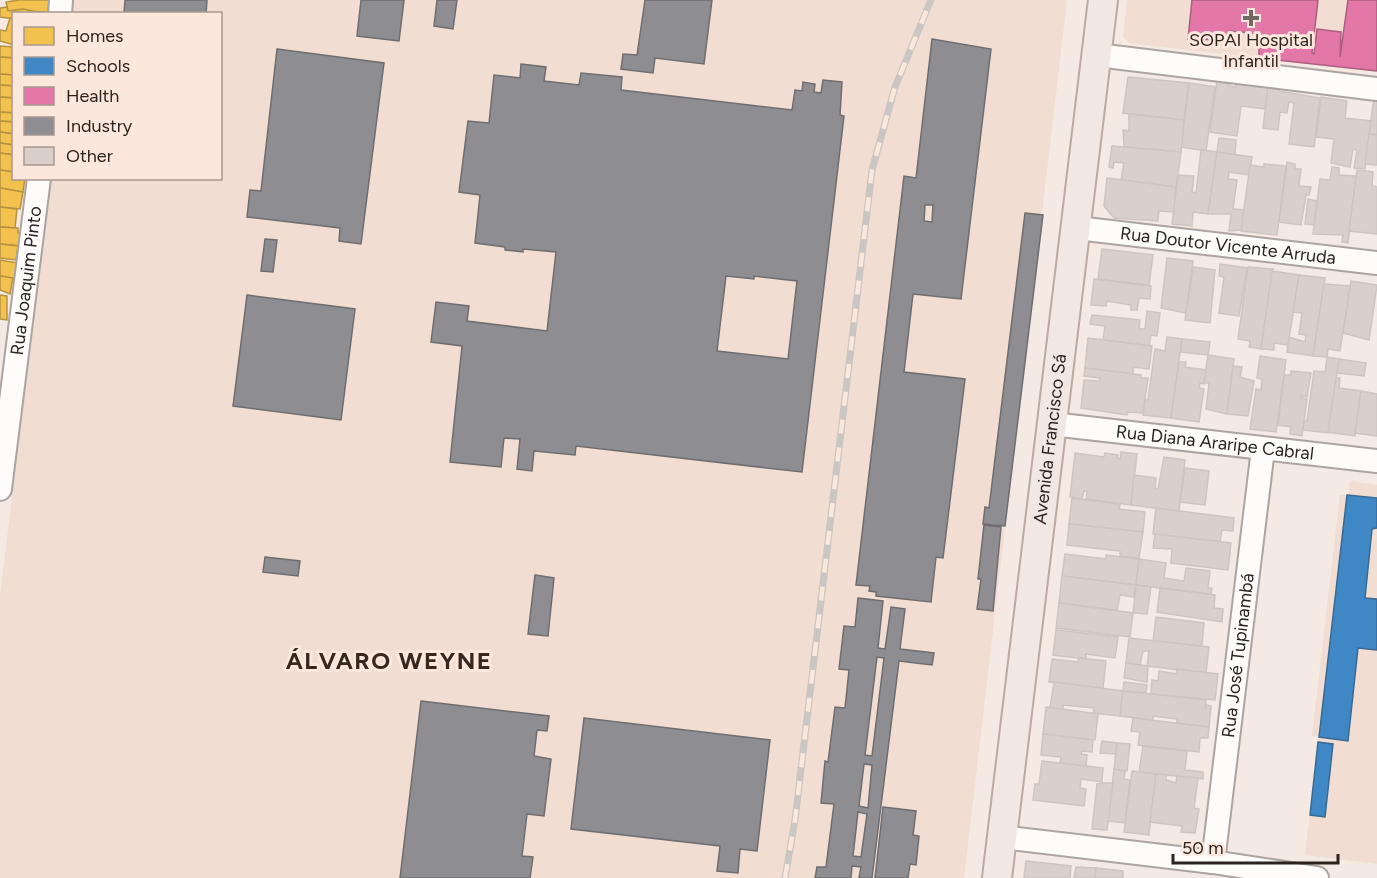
<svg xmlns="http://www.w3.org/2000/svg" width="1377" height="878" font-family="Figtree,sans-serif">
<style>
.built{fill:#f1ddd2}
.homes{fill:#f2c14e;stroke:#b69240;stroke-width:1.5}
.schools{fill:#3f88c5;stroke:#396a94;stroke-width:1.5}
.health{fill:#e377a8;stroke:#ac5e7f;stroke-width:1.5}
.industry{fill:#8d8d92;stroke:#706d70;stroke-width:1.5;fill-rule:evenodd}
.building{fill:#d9d0cc;stroke:#cec5c0;stroke-width:1.5}
.lines{fill:none;stroke-linecap:round;stroke-linejoin:round}
.minor-casing{stroke:#aca49f;stroke-width:26}
.major-casing{stroke:#bca99f;stroke-width:32}
.minor{stroke:#fdfcfb;stroke-width:22}
.major{stroke:#f1e8e3;stroke-width:28}
.rail-casing{stroke:#cac6c4;stroke-width:7}
.rail{stroke:#fbe7dc;stroke-width:4.5;stroke-dasharray:14;stroke-linecap:butt}
.poi-dot{fill:#716864;stroke:#fbe7dc;stroke-width:2}
.labels{text-anchor:middle;dominant-baseline:central;stroke-width:6;stroke-linejoin:round;paint-order:stroke}
.poi-label{font-size:18px;fill:#2b2320;stroke:#fbe7dc}
.street-label{font-size:18px;fill:#2b2320;stroke:#fbe7dc}
.district-label{font-size:24px;font-weight:bold;letter-spacing:1.5px;fill:#362820;stroke:#fbe7dc}
</style>
<rect width="100%" height="100%" fill="#f4e9e3"/>
<g class="built">
<path d="M70,0h997l-103,878h-964v-281l50,-418 170,-1v-164l-151,-1z"/>
<path d="M1127,0h250v72l-248,-29 -6,-6z"/>
<path d="M1350,481l27,4v379l-72,-9 14,-118 -7,-1 28,-241h8z"/>
</g>
<g class="homes">
<path d="M19,0h30l-1,12 -40,-1 -2,-9z"/>
<path d="M7,7l1,4 15,-2 25,5h-34v5l-14,-2v-9z"/>
<path d="M10,18l4,1v26l-14,-4v-11l6,1z"/>
<path d="M0,46l14,1v11l-14,-1z"/>
<path d="M0,57l14,1v17l-14,-1z"/>
<path d="M0,74l14,1v11l-14,-1z"/>
<path d="M0,85l14,1v12l-14,-1z"/>
<path d="M0,97l14,1v15l-14,-1z"/>
<path d="M0,112l14,1v9l-14,-1z"/>
<path d="M0,121l14,1v12l-14,-2z"/>
<path d="M0,132l14,2v11l-14,-2z"/>
<path d="M0,143l14,2v10l-14,-2z"/>
<path d="M0,153l14,2v17l-14,-2z"/>
<path d="M0,170l14,2v6h11l-2,14 -23,-4z"/>
<path d="M0,188l23,4 -3,17 -20,-2z"/>
<path d="M0,207l17,2 -2,19 -15,-1z"/>
<path d="M0,227l18,1v5h4l-1,13 -21,-2z"/>
<path d="M0,244l18,2 -2,14 -16,-2z"/>
<path d="M0,260l18,3 -2,16 -16,-3z"/>
<path d="M0,276l13,2 -3,16 -10,-4z"/>
<path d="M0,295l7,1v24l-7,-1z"/>
</g>
<g class="schools">
<path d="M1347,495l30,3v30l-5,1 -7,69 12,1v51l-19,-2 -10,93 -29,-4z"/>
<path d="M1318,742l15,2 -8,73 -15,-2z"/>
</g>
<path class="health" d="M1192,0h126l-6,53 2,1 3,-25 24,3 -1,25 8,-57h29v71l-118,-13v-24l-29,-3 -2,13 -23,-5v2l-17,-2z"/>
<g class="industry">
<path d="M125,0h82l-1,14h-82z"/>
<path d="M361,0h43l-5,41 -42,-5z"/>
<path d="M437,0h20l-4,29 -19,-3z"/>
<path d="M645,0h67l-8,64 -49,-6 -2,15 -32,-4 2,-15 14,1z"/>
<path d="M932,39l59,10 -30,250 -48,-5 -9,78 61,7 -22,179 -7,-1 -5,45 -55,-6v-4l-7,-1 1,-5 -14,-1 48,-409 12,2zM925,205h8l-1,17 -8,-1z"/>
<path d="M277,49l107,14 -23,181 -22,-3 1,-13 -93,-11 3,-27 11,1z"/>
<path d="M521,64l25,3 -2,14 35,4 2,-12 41,4 -1,13 171,20 3,-20 7,1 1,-9 12,2 -1,8 7,1 2,-13 19,2 -2,33 4,1 -42,356 -226,-26 -1,9 -41,-4 -2,20 -15,-2 3,-30 -16,-1 -3,29 -51,-5 12,-116 -31,-4 5,-40 33,4 -2,15 80,10 9,-79 -33,-3v3l-18,-2v-3l-30,-4 5,-48 -21,-3 9,-71 21,2 5,-48 26,3zM726,276l28,3v-3l43,5 -9,78 -71,-8z"/>
<path d="M1025,213l18,2 -38,311 -22,-2 2,-17 4,1z"/>
<path d="M265,239l12,1 -4,32 -12,-1z"/>
<path d="M247,295l108,14 -14,111 -108,-14z"/>
<path d="M984,525l17,2 -8,84 -16,-2 4,-30h-3z"/>
<path d="M265,557l35,4 -2,15 -35,-4z"/>
<path d="M535,575l19,3 -6,58 -20,-2z"/>
<path d="M858,598l25,3 -5,47 7,1 6,-42 14,2 -5,40 34,4 -2,12 -33,-4 -27,217h-13l2,-11 -9,-1 -1,12h-36l2,-11h9l8,-63 -13,-1 4,-42 3,1 7,-55 10,1 4,-38 -10,-1 5,-43 11,1zM877,657l7,1 -12,98 -7,-1zM864,764l8,1 -4,43 -9,-2zM858,812l9,2 -6,43 -8,-1z"/>
<path d="M421,701l128,15 -2,15 -10,-1 -3,26 17,3 -7,57 -17,-2 -5,42 11,1 -3,21h-130z"/>
<path d="M584,718l186,22 -13,111 -17,-2 -2,24 -21,-2 3,-25 -149,-17z"/>
<path d="M883,807l33,4 -3,24 6,1 -3,29 -6,-1 -2,14h-33z"/>
</g>
<g class="building">
<path d="M1128,77l61,6 -5,37 -61,-7z"/>
<path d="M1217,80l13,1 -1,5 7,1v-5l32,4 -3,23 -24,-3 -4,30 -27,-4z"/>
<path d="M1189,83l26,4 -9,64 -25,-4z"/>
<path d="M1268,86l11,2v3l41,7 -6,49 -25,-3 5,-41 -5,-1 -2,11 -7,-1 -2,18 -15,-2z"/>
<path d="M1321,97l26,4 -2,17 26,3 -6,48 -11,-1 3,-18 -4,-1 -3,18 -19,-4 3,-24 -18,-2z"/>
<path d="M1374,99h3v36l-8,-1z"/>
<path d="M1129,114l55,6 -3,32 -57,-5 -1,-17 6,1z"/>
<path d="M1369,134l8,1v30l-12,-1z"/>
<path d="M1219,138l17,2 -1,15 -18,-3z"/>
<path d="M1112,146l69,6 -5,35 -55,-7 3,-17 -10,-1 -1,6 -4,-1z"/>
<path d="M1201,150l16,2 -9,62 -15,-2 -1,14 -20,-2 6,-49 16,1 -2,16 4,1z"/>
<path d="M1217,152l35,5 -3,18 -20,-3 -1,7 9,1 -4,29 12,1 -3,20 -13,1 2,-17h-23z"/>
<path d="M1287,162l8,2v5h6l-2,17 12,1 -2,8h-3l-5,30 -22,-3z"/>
<path d="M1264,164l22,2 -9,69 -36,-4 9,-66 14,2z"/>
<path d="M1332,167l7,1v7l17,1 -8,67 -6,-1 1,-7 -30,-1 7,-55 10,1z"/>
<path d="M1357,170l16,2 -1,14 5,1v47l-28,-3z"/>
<path d="M1107,178l69,9 -2,25 -15,-1 -1,10 -44,-3 -10,-12z"/>
<path d="M1308,199l9,2 -3,24 -9,-1z"/>
<path d="M1102,249l51,6 -4,30 -51,-6z"/>
<path d="M1167,258l26,3 -7,52 -25,-5z"/>
<path d="M1220,264l27,4 -8,48 -20,-3 5,-36 -5,-1z"/>
<path d="M1193,267l22,3 -5,53 -25,-3z"/>
<path d="M1248,267l25,2 -12,80 -12,-2 1,-6 -12,-2z"/>
<path d="M1272,271l27,4 -11,70 -14,-2v7l-13,-1z"/>
<path d="M1299,275l26,3 -12,78 -26,-4 2,-15 16,5 1,-7 -7,-1 3,-21 -9,-1z"/>
<path d="M1094,279l57,7 -1,13 -11,-1 -2,12h-6v-5l-24,-4 -1,5 -15,-1z"/>
<path d="M1351,281l26,4 -8,55 -26,-7z"/>
<path d="M1324,284l26,2 -10,65 -12,-2 -1,8 -14,-1z"/>
<path d="M1147,311l13,2 -3,23 -6,-1 -2,11 -46,-6 2,-14 -15,-2 2,-9 48,5 -1,9h6z"/>
<path d="M1167,337l15,2 -11,79 -28,-3 2,-15h3l7,-51 10,2z"/>
<path d="M1088,338l64,8 -3,23 -16,-2v7l-48,-6z"/>
<path d="M1182,339l28,3 -2,13 -27,-3z"/>
<path d="M1208,355l26,4 -7,55 -21,-5 3,-26h-5z"/>
<path d="M1260,356l26,4 -10,72 -26,-3 6,-40 5,1 1,-11 -5,-1z"/>
<path d="M1327,357l12,2 -10,74 -26,-3 1,-9h3l7,-50 11,1z"/>
<path d="M1339,359l27,4 -2,13 -27,-3z"/>
<path d="M1179,362h7l-1,5 21,3 -2,14 -4,-1 -1,5 5,1 -5,33 -28,-4z"/>
<path d="M1233,366l9,1 -2,10 14,4 -6,35 -21,-2z"/>
<path d="M1085,368l56,7v3h7l-5,35 -15,-1 -1,3 -46,-7 3,-28 16,1v-3l-16,-2z"/>
<path d="M1291,371l20,2 -4,24 -6,-1v2l6,1 -5,37 -12,-2 1,-7 -13,-2 6,-50h7z"/>
<path d="M1336,378h4l-1,10 22,3 -6,45 -27,-4z"/>
<path d="M1361,391l16,3v42l-22,-3z"/>
<path d="M1121,452l16,2 -6,51 -45,-6 1,-8h-3l-2,8 -12,-2 5,-44 29,4 1,-4 13,2 -1,3 3,1z"/>
<path d="M1164,457l21,3 -6,51 -48,-6 3,-30 22,3 -1,11h3z"/>
<path d="M1185,468l24,3 -4,34 -25,-3z"/>
<path d="M1072,498l48,6 -1,5 26,3 -2,20 -74,-8z"/>
<path d="M1156,508l78,10 -1,13 -11,-1 -2,12 -67,-8z"/>
<path d="M1069,524l74,8 -4,26 -19,-2v-5l-53,-6z"/>
<path d="M1155,534l76,9 -3,27 -57,-7 1,-14 -19,-1z"/>
<path d="M1065,554l41,5v-4l33,4 -3,26 -74,-9z"/>
<path d="M1139,559l27,4 -2,15 20,3 2,-13 24,3 -2,17h4l-1,6 -75,-9z"/>
<path d="M1062,576l74,9 -2,12 -14,-2 -3,15 -58,-7z"/>
<path d="M1136,585l15,2 -4,27 -14,-1z"/>
<path d="M1160,588l55,7 -1,13 9,1 -1,13 -65,-10z"/>
<path d="M1059,603l74,10 -3,24 -74,-9z"/>
<path d="M1156,617l48,6 -2,23 -49,-5z"/>
<path d="M1056,630l62,7 -3,21 -29,-4v5l-33,-4z"/>
<path d="M1129,638l80,9 -3,26 -59,-7 2,-15h-6l-3,14 -14,-2z"/>
<path d="M1079,658l27,3 -3,27 -54,-6 3,-23 26,3z"/>
<path d="M1126,663l22,3 -1,16 -23,-4z"/>
<path d="M1177,669l41,5 -3,26 -64,-6 1,-14 6,1 1,-10 18,3z"/>
<path d="M1054,682l69,9 -3,25 -27,-3 1,-5 -31,-3v5l-13,-2z"/>
<path d="M1124,682l23,3 -1,8 -23,-2z"/>
<path d="M1123,691l83,9 -1,10 1,-5 5,1 -2,21 -32,-4v-4l-24,-3v4l-33,-4z"/>
<path d="M1046,707l52,7 -3,26 -52,-6z"/>
<path d="M1133,718l76,9 -1,11h-8l-1,14 -61,-7 2,-13 -9,-1z"/>
<path d="M1043,734l50,6 -1,12 -10,-1 -1,3 6,1 -1,11 -26,-3 1,-6 -20,-2z"/>
<path d="M1102,741l15,2 -1,11 -16,-1z"/>
<path d="M1117,743l13,1 -3,27 -13,-2z"/>
<path d="M1143,746l44,5 -2,19 18,2v7l-64,-7z"/>
<path d="M1042,761l61,7 -1,14 -21,-3 -1,9 6,1 -2,17 -51,-6 2,-16h4z"/>
<path d="M1114,769l11,2 -1,8 6,1 -5,43 -17,-2z"/>
<path d="M1132,771l24,3 -7,61 -25,-3z"/>
<path d="M1156,774l10,1v5l10,3 1,-7 21,2 -4,30 5,1 -4,24 -14,-1 1,-6 -32,-4z"/>
<path d="M1104,783h9l-6,47 -15,-1 5,-45z"/>
<path d="M1026,861l45,5 -1,12h-46z"/>
<path d="M1076,867l20,1 -1,10h-21z"/>
<path d="M1096,868l27,3v7h-28z"/>
</g>
<g class="lines">
<defs>
<g id="minor">
<path d="M60,14l1,-14"/>
<path d="M1097,55l280,34"/>
<path id="s1" d="M1077,228l300,35"/>
<path id="s2" d="M1052,424l325,37"/>
<path id="s3" d="M0,489l39,-311"/>
<path d="M1001,837l212,25 104,16"/>
<path id="s4" d="M1213,862l50,-413"/>
</g>
<g id="major">
<path id="s5" d="M997,878l106,-878"/>
</g>
</defs>
<use href="#minor" class="minor-casing"/>
<use href="#major" class="major-casing"/>
<use href="#minor" class="minor"/>
<use href="#major" class="major"/>
<defs>
<path id="rail" d="M785,878l10,-58 77,-650 23,-83 36,-87"/>
</defs>
<use href="#rail" class="rail-casing"/>
<use href="#rail" class="rail"/>
</g>
<path class="poi-dot" d="M1248 9h6v6h6v6h-6v6h-6v-6h-6v-6h6z"/>
<g class="labels">
<g class="poi-label">
<text x="1251" y="40">SOPAI Hospital<tspan x="1251" dy="21">Infantil</tspan></text>
</g>
<g class="street-label">
<text stroke="none"><textPath href="#s1" startOffset="152">Rua Doutor Vicente Arruda</textPath></text>
<text stroke="none"><textPath href="#s3" startOffset="210">Rua Joaquim Pinto</textPath></text>
<text stroke="none"><textPath href="#s5" startOffset="442">Avenida Francisco Sá</textPath></text>
<text stroke="none"><textPath href="#s2" startOffset="164">Rua Diana Araripe Cabral</textPath></text>
<text stroke="none"><textPath href="#s4" startOffset="208">Rua José Tupinambá</textPath></text>
</g>
<g class="district-label">
<text x="389" y="660">ÁLVARO WEYNE</text>
</g>
</g>
<rect x="12" y="12" width="210" height="168" fill="#fbe7dc" stroke="#a89991" stroke-width="1.5"/>
<rect x="24" y="27" width="30" height="18" fill="#f2c14e" stroke="#a89991" stroke-width="1.5"/>
<text x="66" y="42" font-size="18" fill="#2b2320">Homes</text>
<rect x="24" y="57" width="30" height="18" fill="#3f88c5" stroke="#a89991" stroke-width="1.5"/>
<text x="66" y="72" font-size="18" fill="#2b2320">Schools</text>
<rect x="24" y="87" width="30" height="18" fill="#e377a8" stroke="#a89991" stroke-width="1.5"/>
<text x="66" y="102" font-size="18" fill="#2b2320">Health</text>
<rect x="24" y="117" width="30" height="18" fill="#8d8d92" stroke="#a89991" stroke-width="1.5"/>
<text x="66" y="132" font-size="18" fill="#2b2320">Industry</text>
<rect x="24" y="147" width="30" height="18" fill="#d9d0cc" stroke="#a89991" stroke-width="1.5"/>
<text x="66" y="162" font-size="18" fill="#2b2320">Other</text>
<path d="M1173 854v9h165v-9" fill="none" stroke="#2b2320" stroke-width="3"/>
<text x="1182" y="854" font-size="18" fill="#2b2320" stroke="#fbe7dc" stroke-width="4.5" paint-order="stroke">50 m</text>
</svg>
